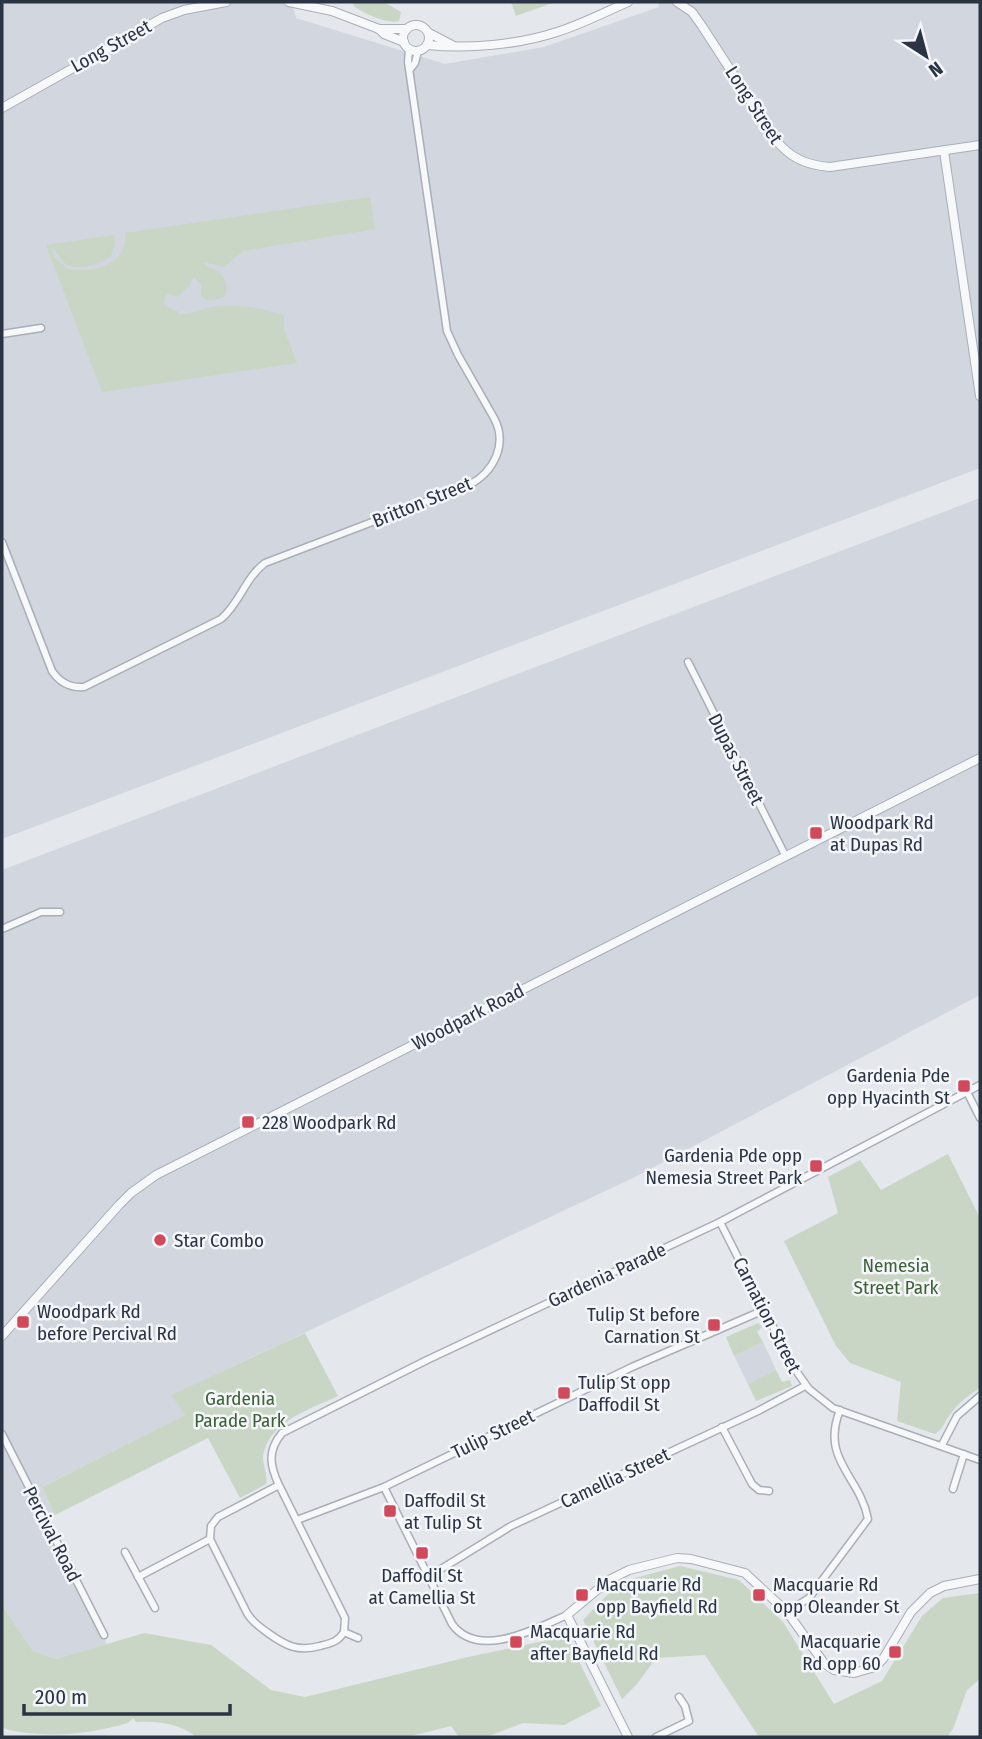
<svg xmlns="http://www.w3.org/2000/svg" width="982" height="1739" font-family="'Fira Sans Condensed',sans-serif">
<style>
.built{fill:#d2d6de}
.green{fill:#c9d6c5}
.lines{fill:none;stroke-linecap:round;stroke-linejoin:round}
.minor-casing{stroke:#a9aeb7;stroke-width:9}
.tertiary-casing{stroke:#a9aeb7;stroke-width:10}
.minor{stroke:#f7f8fa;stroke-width:6}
.tertiary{stroke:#f7f8fa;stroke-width:8}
.poi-dot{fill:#d1495b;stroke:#f4f6f9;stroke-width:2.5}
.labels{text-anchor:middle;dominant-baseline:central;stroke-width:5;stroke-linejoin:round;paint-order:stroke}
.street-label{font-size:19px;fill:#2b3445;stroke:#f4f6f9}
.poi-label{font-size:19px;fill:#2b3445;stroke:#f4f6f9;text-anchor:start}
.park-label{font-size:19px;fill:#3f6138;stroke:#f4f6f9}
</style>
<rect width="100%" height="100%" fill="#e4e7ec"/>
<g class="built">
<path d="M2,2h290l4,16 149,46 99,-17 115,-40 -1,-5h322v466l-978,371z"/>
<path d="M980,498v497l-347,183 -461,217 13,20 -143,72 13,28 -9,5 61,124 -51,15 -23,-8 -31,-46v-735z"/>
<path d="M763,1342l13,28 -28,14 -14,-28z"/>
</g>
<g class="green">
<path d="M355,2h29l17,10 -2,9c-9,4 -38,-8 -46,-16z"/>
<path d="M511,2h44l-39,14z"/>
<path d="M370,197l5,32 -132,22 -19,16 -20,-5 1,3c14,6 26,14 20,31 -9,4 -16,7 -24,0v-11l-6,-7 -3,2 -3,7 -12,10 -10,-3 -3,5v6l13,6 2,3c12,1 21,-5 33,-7 22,-4 50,1 72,8v14l13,34 -195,29 -56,-147 68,-10 1,9 -4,12c-11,8 -32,16 -45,8 -7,-5 -9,-13 -15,-17l3,10 14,12c25,5 61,-5 57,-36z"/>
<path d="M948,1154l32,64v170c-12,7 -23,16 -31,28 -5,7 -7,14 -14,18l-38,-13 4,-39 -51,-19 -14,-17 -52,-105 54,-28 -10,-36 32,-17 21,30z"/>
<path d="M758,1323l4,4 -5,5 6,10 -29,14 -8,-19z"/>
<path d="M305,1333l33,63c-27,13 -65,24 -74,55 -4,12 5,22 2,33l-26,14 -32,-60 -153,77 -13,-28 143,-72 -14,-20z"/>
<path d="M776,1370l6,12 8,-2 2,6 -36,15 -8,-17z"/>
<path d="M680,1566l59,14 44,42 51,82 48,-23 40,-65 21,-18 37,-5v86l-13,11 -14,39 -6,8h-188l-54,-82 -49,3 -19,26 -15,15 -39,-79 37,-38z"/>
<path d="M2,1605l31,46 23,8 88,-26 67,12 60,45 34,7 163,-40 76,-16 20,-10 37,75 -37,19 -41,-2 -37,14h-27l-8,-11 -44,11h-210c-20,-14 -38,-16 -61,-15l-3,-4 -5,5c-41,12 -87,16 -126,5z"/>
</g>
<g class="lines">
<defs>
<g id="minor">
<path d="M410,69l5,-6 3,-12"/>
<path d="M2,334l39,-6"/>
<path d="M2,542l50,129c8,12 19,17 32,16l137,-68c19,-16 24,-41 44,-56l204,-78c25,-13 39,-41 25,-67l-36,-63 -11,-24 -39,-269 1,-13"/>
<path d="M688,662l97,193"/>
<path d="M2,929l39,-17h19"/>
<path d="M967,1092l13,26"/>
<path d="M720,1222l74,146 15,21 24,19 147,52"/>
<path d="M722,1427l30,57 7,6 10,1"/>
<path d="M2,1434l102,201"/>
<path d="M942,1445l15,-29 23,-20"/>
<path d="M279,1485l66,133 -1,14c-6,10 -13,11 -24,14 -22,6 -34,0 -52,-13 -8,-6 -16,-11 -21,-20l-37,-74 1,-13 7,-9 61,-32c-9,-19 -12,-34 3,-52l145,-73 293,-138 260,-137"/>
<path d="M384,1487l68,137c26,36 83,5 115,-9"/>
<path d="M953,1489l11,-35"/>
<path d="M297,1520l87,-33 248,-120 132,-57"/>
<path d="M125,1552l30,56"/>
<path d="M138,1577l72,-38"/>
<path d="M428,1577l83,-51 247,-115 47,-25"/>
<path d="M787,1612l22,-14 59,-79c-8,-43 -48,-59 -28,-109"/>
<path d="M344,1632l14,6"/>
<path d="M656,1737l33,-16 -4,-15 -6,-9"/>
</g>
<g id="tertiary">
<path d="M289,2l43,9 47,18 5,5 20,8"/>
<path d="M677,2l15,10 10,14 73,113c15,19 31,26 55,28l150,-22"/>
<circle cx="416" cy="38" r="13"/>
<path d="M379,29h28"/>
<path d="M429,33l23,12"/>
<path d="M427,45c42,4 90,0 130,-13 25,-8 48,-20 71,-30"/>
<path d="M2,108l160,-90 22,-8 42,-8"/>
<path d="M944,151l36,245"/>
<path d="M2,1336l117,-131 12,-12 25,-18 824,-417"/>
<path d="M628,1737l-61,-122 42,-35 20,-10 48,-12 14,1 54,14 42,39 37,51 10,7 20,3 21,-6 8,-8 28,-47 19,-19 14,-7 36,-7"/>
</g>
</defs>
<use href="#minor" class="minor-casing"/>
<use href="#tertiary" class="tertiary-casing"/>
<use href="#minor" class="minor"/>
<use href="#tertiary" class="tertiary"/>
</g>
<g class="poi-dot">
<rect x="809" y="826" width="14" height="14" rx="3.5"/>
<rect x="957" y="1079" width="14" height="14" rx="3.5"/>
<rect x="241" y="1115" width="14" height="14" rx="3.5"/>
<rect x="809" y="1159" width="14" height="14" rx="3.5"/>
<circle cx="160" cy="1240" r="7"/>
<rect x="16" y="1315" width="14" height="14" rx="3.5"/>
<rect x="707" y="1318" width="14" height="14" rx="3.5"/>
<rect x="557" y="1386" width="14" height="14" rx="3.5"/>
<rect x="383" y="1504" width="14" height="14" rx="3.5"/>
<rect x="415" y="1546" width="14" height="14" rx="3.5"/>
<rect x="575" y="1588" width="14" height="14" rx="3.5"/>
<rect x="752" y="1588" width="14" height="14" rx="3.5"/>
<rect x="509" y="1635" width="14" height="14" rx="3.5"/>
<rect x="888" y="1645" width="14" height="14" rx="3.5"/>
</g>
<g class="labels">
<g class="street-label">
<text transform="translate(111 46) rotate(-29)">Long Street</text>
<text transform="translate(754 105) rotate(57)">Long Street</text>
<text transform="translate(422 502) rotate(-22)">Britton Street</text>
<text transform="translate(736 759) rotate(63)">Dupas Street</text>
<text transform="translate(468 1017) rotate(-27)">Woodpark Road</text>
<text transform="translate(607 1275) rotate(-25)">Gardenia Parade</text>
<text transform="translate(767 1315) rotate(63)">Carnation Street</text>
<text transform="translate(493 1434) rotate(-26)">Tulip Street</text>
<text transform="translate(615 1478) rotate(-25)">Camellia Street</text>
<text transform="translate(52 1534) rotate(63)">Percival Road</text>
</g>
<g class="poi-label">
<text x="830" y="822">Woodpark Rd<tspan x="830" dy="22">at Dupas Rd</tspan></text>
<text x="950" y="1075" text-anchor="end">Gardenia Pde<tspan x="950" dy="22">opp Hyacinth St</tspan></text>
<text x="262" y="1122">228 Woodpark Rd</text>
<text x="802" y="1155" text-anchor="end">Gardenia Pde opp<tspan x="802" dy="22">Nemesia Street Park</tspan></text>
<text x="174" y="1240">Star Combo</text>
<text x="37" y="1311">Woodpark Rd<tspan x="37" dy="22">before Percival Rd</tspan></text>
<text x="700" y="1314" text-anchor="end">Tulip St before<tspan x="700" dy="22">Carnation St</tspan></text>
<text x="578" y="1382">Tulip St opp<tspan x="578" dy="22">Daffodil St</tspan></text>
<text x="404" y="1500">Daffodil St<tspan x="404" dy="22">at Tulip St</tspan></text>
<text x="422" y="1575" text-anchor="middle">Daffodil St<tspan x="422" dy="22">at Camellia St</tspan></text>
<text x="596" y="1584">Macquarie Rd<tspan x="596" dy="22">opp Bayfield Rd</tspan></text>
<text x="773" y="1584">Macquarie Rd<tspan x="773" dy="22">opp Oleander St</tspan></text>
<text x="530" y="1631">Macquarie Rd<tspan x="530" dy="22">after Bayfield Rd</tspan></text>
<text x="881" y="1641" text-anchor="end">Macquarie<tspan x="881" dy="22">Rd opp 60</tspan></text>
</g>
<g class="park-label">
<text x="896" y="1265">Nemesia<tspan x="896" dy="22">Street Park</tspan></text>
<text x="240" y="1398">Gardenia<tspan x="240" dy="22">Parade Park</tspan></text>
</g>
</g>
<rect width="982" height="1739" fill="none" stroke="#2b3445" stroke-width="7"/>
<g transform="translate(926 56) rotate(144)" stroke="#f4f6f9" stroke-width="5" paint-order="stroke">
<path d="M0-5L12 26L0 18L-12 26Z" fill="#2b3445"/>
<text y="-10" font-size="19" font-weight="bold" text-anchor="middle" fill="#2b3445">N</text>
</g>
<path d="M24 1704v10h206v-10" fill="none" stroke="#2b3445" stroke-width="3.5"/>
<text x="35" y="1704" font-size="21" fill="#2b3445" stroke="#f4f6f9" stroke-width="5" paint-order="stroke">200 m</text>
</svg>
